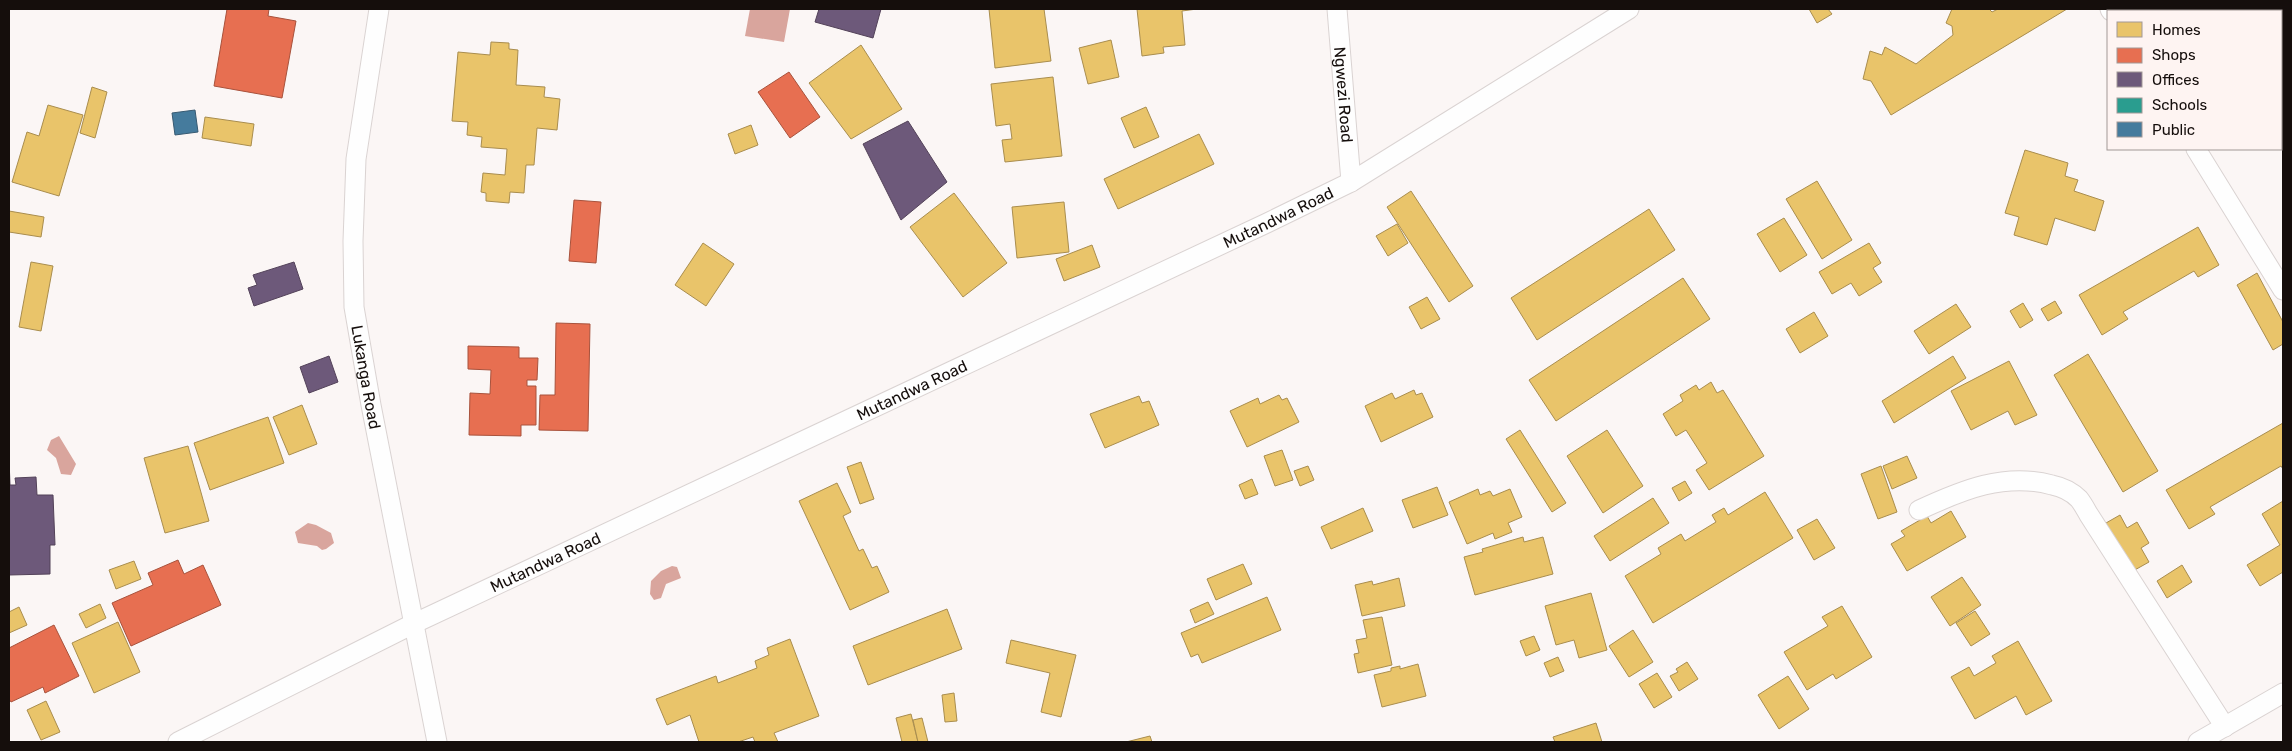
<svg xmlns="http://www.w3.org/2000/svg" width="2292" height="751" font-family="Rubik,sans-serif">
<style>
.water{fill:#d9a59d}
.homes{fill:#e9c46a;stroke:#a98d4e}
.shops{fill:#e76f51;stroke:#a8523c}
.offices{fill:#6d597a;stroke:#534259}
.schools{fill:#2a9d8f;stroke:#247268}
.public{fill:#457b9d;stroke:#375a72}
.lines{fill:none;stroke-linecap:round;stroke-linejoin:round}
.street-casing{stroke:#dad3d2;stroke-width:21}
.street{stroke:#fefefe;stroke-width:19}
.labels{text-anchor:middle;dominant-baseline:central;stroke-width:5;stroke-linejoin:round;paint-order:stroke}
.street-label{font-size:16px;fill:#150e0c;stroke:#fef4f2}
</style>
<rect width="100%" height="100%" fill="#fbf6f5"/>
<g class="water">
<path d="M750,9h40l-6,33 -39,-6z"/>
<path d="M59,436l17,28 -5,11 -10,-1 -5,-16 -9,-8 4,-10z"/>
<path d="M308,523l8,2 15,8 3,10 -8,6 -4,1 -5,-4 -19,-3 -3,-11z"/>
<path d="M672,566l5,1 4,11 -15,6 -5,14 -7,2 -4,-6 1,-13 10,-10z"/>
</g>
<g class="homes">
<path d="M989,9h55l7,52 -56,7z"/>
<path d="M1137,9h60l-15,2 3,34 -22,2 1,6 -22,3z"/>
<path d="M1809,9h19l4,5 -15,9z"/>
<path d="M1952,9h37l3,3 6,-3h69l-176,106 -20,-34 -8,-2 7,-28 12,4 3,-8 31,17 37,-29 -1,-9 -6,-3z"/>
<path d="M1111,40l8,37 -31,7 -9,-36z"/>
<path d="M491,42l18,1v6l9,1 -2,35 29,2 -1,10 16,2 -3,31 -20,-2 -3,37h-8l-2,28 -14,-1 -1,11 -23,-2v-8l-5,-1 2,-19 22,2 2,-26 -26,-2 1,-10 -15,-2 1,-13 -16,-1 6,-69 32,3z"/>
<path d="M861,45l41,64 -51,30 -42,-56z"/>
<path d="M1053,77l9,79 -57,6 -3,-22 10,-1 -2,-15 -14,2 -5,-42z"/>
<path d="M92,87l15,5 -12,46 -15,-5z"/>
<path d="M48,105l35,10 -24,81 -47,-14 15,-50 12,4z"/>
<path d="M1146,107l13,30 -25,11 -13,-30z"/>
<path d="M205,117l49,7 -3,22 -49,-8z"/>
<path d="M751,125l7,20 -23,9 -7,-20z"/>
<path d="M1199,134l15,30 -96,45 -14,-30z"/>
<path d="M2025,150l43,13 -3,13 13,4 -4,11 30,10 -9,30 -40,-13 -8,27 -33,-10 5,-18 -14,-4z"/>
<path d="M1817,181l35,59 -30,19 -36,-60z"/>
<path d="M1411,191l62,95 -24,16 -62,-95z"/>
<path d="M954,193l53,70 -44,34 -53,-70z"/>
<path d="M1064,202l5,50 -52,6 -5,-51z"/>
<path d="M1649,209l26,41 -138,90 -26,-42z"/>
<path d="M9,211l35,6 -3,20 -32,-5z"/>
<path d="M1784,218l23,37 -27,17 -23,-38z"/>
<path d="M1397,224l11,19 -20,13 -12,-20z"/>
<path d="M2198,227l21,38 -21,12 -4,-6 -71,41 5,7 -26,16 -23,-40z"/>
<path d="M703,243l31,21 -28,42 -31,-21z"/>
<path d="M1869,243l12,20 -8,5 9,14 -23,14 -8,-13 -19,11 -13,-22z"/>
<path d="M1092,245l8,22 -36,14 -8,-22z"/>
<path d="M31,262l22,4 -12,65 -22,-4z"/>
<path d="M2257,273l26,49v22l-10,6 -36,-65z"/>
<path d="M1683,278l27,41 -154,102 -27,-41z"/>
<path d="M1427,297l13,22 -19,10 -12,-22z"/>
<path d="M2055,301l7,12 -14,8 -7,-12z"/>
<path d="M2023,303l10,17 -13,8 -10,-17z"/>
<path d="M1956,304l15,23 -42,27 -15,-23z"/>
<path d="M1814,312l14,24 -28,17 -14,-24z"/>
<path d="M2088,354l70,117 -35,21 -69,-117z"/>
<path d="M1953,356l13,22 -72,45 -12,-22z"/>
<path d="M2009,361l28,54 -22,10 -7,-14 -37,19 -20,-39z"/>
<path d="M1711,382l6,11 6,-3 41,66 -55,34 -13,-20 11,-7 -21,-33 -10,6 -13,-22 20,-13 -3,-6 16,-10 3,5z"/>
<path d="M1414,390l2,5 6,-2 11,24 -52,25 -16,-36 27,-13 3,6z"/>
<path d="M1279,395l3,5 5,-2 12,24 -52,25 -17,-36 28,-13 2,6z"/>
<path d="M1139,396l3,7 7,-2 10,24 -54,23 -15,-34z"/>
<path d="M302,405l15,39 -28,11 -16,-38z"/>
<path d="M268,417l16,46 -74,27 -16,-47z"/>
<path d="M2283,423v46l-2,-3 -71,41 5,7 -26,15 -23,-39z"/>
<path d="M1520,430l46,73 -14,9 -46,-73z"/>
<path d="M1607,430l36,56 -40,27 -36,-57z"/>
<path d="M188,446l21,75 -44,12 -21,-75z"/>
<path d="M1282,450l11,30 -18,6 -11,-30z"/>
<path d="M1907,456l10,22 -25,11 -9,-23z"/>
<path d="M861,462l13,37 -14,5 -13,-37z"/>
<path d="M1308,466l6,14 -14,6 -6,-15z"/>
<path d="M1881,466l16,46 -19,7 -17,-45z"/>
<path d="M1252,479l6,15 -13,5 -6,-14z"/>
<path d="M1685,481l7,12 -13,8 -7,-13z"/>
<path d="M837,483l14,29 -8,4 16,35 4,-2 9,19 5,-2 12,26 -39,18 -51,-109z"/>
<path d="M1437,487l11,28 -35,13 -11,-28z"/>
<path d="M1478,489l2,6 10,-4 3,5 17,-7 12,28 -14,6 4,9 -17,7 -2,-6 -26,11 -18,-42z"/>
<path d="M1765,492l28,46 -140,85 -28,-47 36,-22 -3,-6 23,-14 4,7 31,-19 -4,-7 12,-7 4,7z"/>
<path d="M1653,498l16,25 -59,38 -16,-25z"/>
<path d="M2283,501v71l-23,14 -13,-21 33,-20 -18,-31z"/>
<path d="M1363,508l10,23 -42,18 -10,-22z"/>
<path d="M1951,511l15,26 -59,34 -16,-27 14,-8 -4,-5 26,-15 4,7z"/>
<path d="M2120,515l7,13 10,-6 12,21 -8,5 8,14 -16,9 -27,-48z"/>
<path d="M1817,519l18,29 -21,12 -17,-30z"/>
<path d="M1523,537l1,5 19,-5 10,37 -78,21 -11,-38 19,-5 -1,-3z"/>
<path d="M134,561l7,18 -25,10 -7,-19z"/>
<path d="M1243,564l9,20 -36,16 -9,-21z"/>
<path d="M2182,565l10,17 -25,16 -10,-17z"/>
<path d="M1962,577l19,28 -31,21 -19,-29z"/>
<path d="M1399,578l6,28 -43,10 -7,-31 17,-4 1,4z"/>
<path d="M1591,593l16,57 -28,8 -5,-18 -18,5 -11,-39z"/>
<path d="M1267,597l14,33 -79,33 -4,-9 -7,3 -10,-24z"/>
<path d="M1208,602l6,12 -19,9 -5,-13z"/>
<path d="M100,604l6,14 -20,10 -7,-14z"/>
<path d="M1842,606l30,51 -36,22 -3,-5 -26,16 -23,-38 44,-26 -6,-9z"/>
<path d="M19,607l8,18 -18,8v-21z"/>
<path d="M947,609l15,40 -94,36 -15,-39z"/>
<path d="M1975,611l15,23 -19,12 -15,-23z"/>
<path d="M1382,617l10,48 -34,8 -4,-19 5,-1 -3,-13 11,-2 -4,-18z"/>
<path d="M118,622l22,50 -46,21 -22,-50z"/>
<path d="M1633,630l20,32 -24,15 -20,-31z"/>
<path d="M1534,636l6,14 -14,6 -6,-15z"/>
<path d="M790,639l29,77 -45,17 4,9h-23l-2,-5 -15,5h-39l-9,-27 -23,10 -11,-26 60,-23 2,7 39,-15 -2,-7 14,-6 -2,-7z"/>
<path d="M1011,640l65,15 -15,62 -20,-5 9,-39 -44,-10z"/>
<path d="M2018,641l34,60 -26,14 -10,-19 -41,23 -24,-42 18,-10 5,9 22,-13 -4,-7z"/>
<path d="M1558,657l6,14 -14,6 -6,-14z"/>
<path d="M1687,662l11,17 -19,12 -9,-15 8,-4 -2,-3z"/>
<path d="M1418,664l8,32 -44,11 -8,-32 17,-4v-3l9,-2v3z"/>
<path d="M1657,673l15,24 -18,11 -15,-24z"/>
<path d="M1788,676l21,33 -30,20 -21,-34z"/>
<path d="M954,693l3,28 -12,1 -3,-27z"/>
<path d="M46,701l14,31 -19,8 -14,-30z"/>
<path d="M911,714l7,28h-16l-6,-24z"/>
<path d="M922,718l6,24h-10l-5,-22z"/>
<path d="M1596,723l6,19h-47l-2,-5z"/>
<path d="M1150,736l2,6h-26z"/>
</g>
<g class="shops">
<path d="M227,9h42l-1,7 28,5 -14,77 -68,-12z"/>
<path d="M789,72l31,45 -30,21 -32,-46z"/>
<path d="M574,200l27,2 -5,61 -27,-2z"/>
<path d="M556,323l34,1 -2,107 -49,-1 1,-35h15z"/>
<path d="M468,346l51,1v11h19l-1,22h-10v6h9v39h-15v11l-52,-1 1,-42 20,1 1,-24 -23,-1z"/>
<path d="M178,560l6,14 19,-9 18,40 -90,41 -19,-43 41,-18 -5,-12z"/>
<path d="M54,625l25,51 -34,17 -2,-6 -32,15 -2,-3v-51z"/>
</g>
<g class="offices">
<path d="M819,9h62l-8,29 -58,-16z"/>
<path d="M908,121l39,61 -46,38 -38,-76z"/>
<path d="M294,262l9,27 -49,17 -6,-18 9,-3 -4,-10z"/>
<path d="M329,356l9,26 -29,11 -9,-26z"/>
<path d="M9,459l1,26h6l-1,-7 21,-1 1,18h16l2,50h-5v29l-41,1z"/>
</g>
<path class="schools" d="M2283,37v48l-1,1 -1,-48z"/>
<path class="public" d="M195,110l3,22 -23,3 -3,-22z"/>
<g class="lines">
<defs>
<g id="street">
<path id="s1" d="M379,9l-23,150 -3,82 1,66 17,98 66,337"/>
<path id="s2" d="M1337,9l14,173"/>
<path d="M2110,9l1,2"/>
<path d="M2196,149l87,141"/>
<path d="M1919,510c43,-20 86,-38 133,-25 10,2 20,7 27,14 4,5 7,11 10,16l136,212"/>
<path id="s3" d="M178,742l235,-118 854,-401 84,-41 278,-173"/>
<path d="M2198,742l85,-49"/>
</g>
</defs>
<use href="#street" class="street-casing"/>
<use href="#street" class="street"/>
</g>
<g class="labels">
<g class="street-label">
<text stroke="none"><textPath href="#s2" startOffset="86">Ngwezi Road</textPath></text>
<text stroke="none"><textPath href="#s3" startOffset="1219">Mutandwa Road</textPath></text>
<text stroke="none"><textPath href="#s1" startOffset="371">Lukanga Road</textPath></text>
<text stroke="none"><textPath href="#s3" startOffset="814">Mutandwa Road</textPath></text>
<text stroke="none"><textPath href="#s3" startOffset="409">Mutandwa Road</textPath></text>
</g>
</g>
<rect width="2292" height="751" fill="none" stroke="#150e0c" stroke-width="20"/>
<rect x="2107" y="10" width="175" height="140" fill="#fef4f2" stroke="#a19896"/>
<rect x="2117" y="22" width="25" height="15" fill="#e9c46a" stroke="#a19896"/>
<text x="2152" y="35" font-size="15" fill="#150e0c">Homes</text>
<rect x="2117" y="48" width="25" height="15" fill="#e76f51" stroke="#a19896"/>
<text x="2152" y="60" font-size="15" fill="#150e0c">Shops</text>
<rect x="2117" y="72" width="25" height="15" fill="#6d597a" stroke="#a19896"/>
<text x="2152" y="85" font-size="15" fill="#150e0c">Offices</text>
<rect x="2117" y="98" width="25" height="15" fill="#2a9d8f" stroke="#a19896"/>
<text x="2152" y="110" font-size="15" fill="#150e0c">Schools</text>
<rect x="2117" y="122" width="25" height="15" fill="#457b9d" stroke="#a19896"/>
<text x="2152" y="135" font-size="15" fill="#150e0c">Public</text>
</svg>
